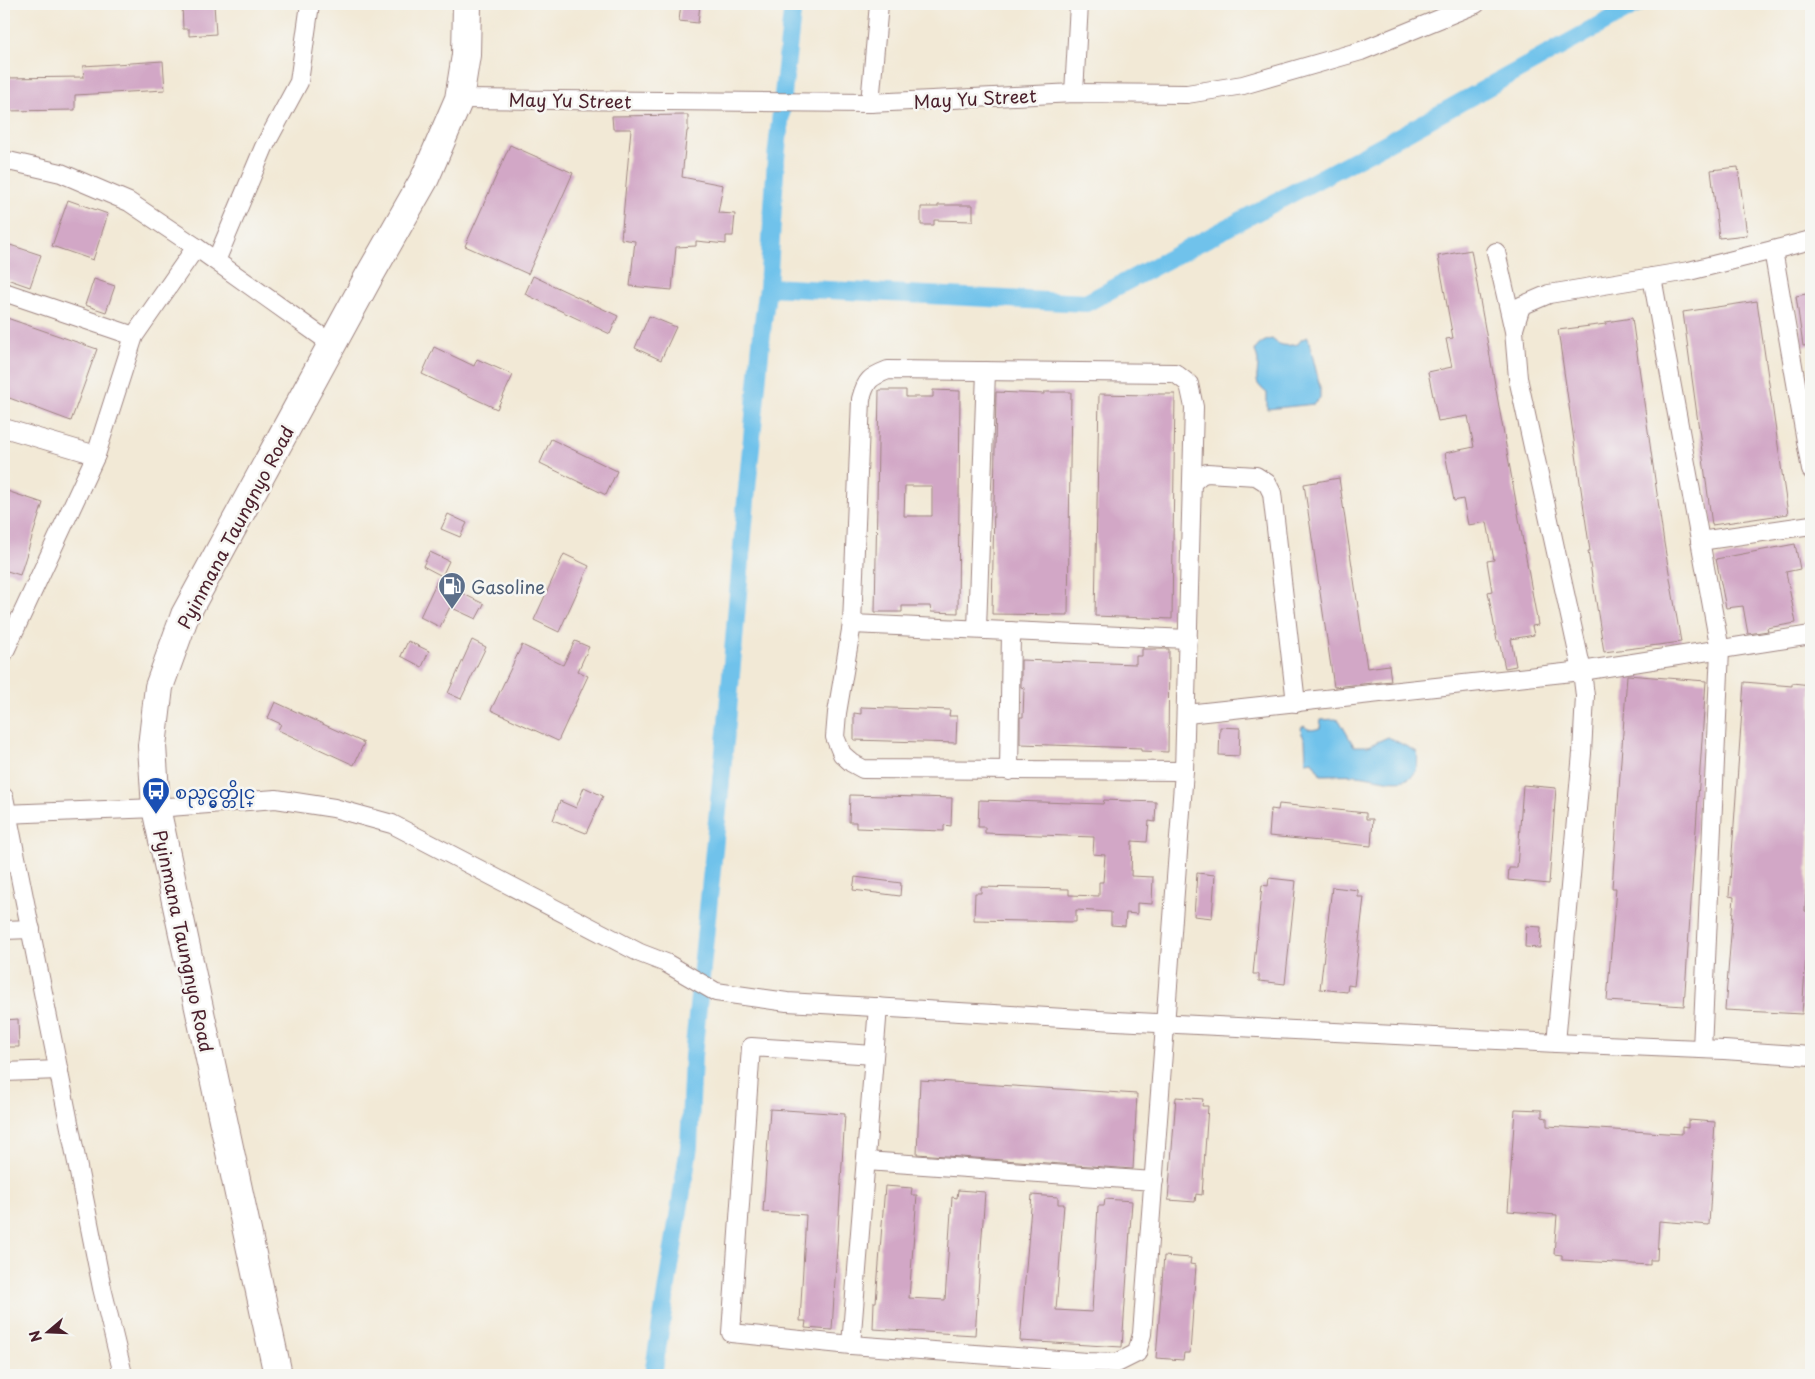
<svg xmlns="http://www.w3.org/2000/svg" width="1815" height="1379" font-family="'Playpen Sans','Noto Sans Myanmar',sans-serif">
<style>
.water{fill:#70c2eb;stroke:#5d708b}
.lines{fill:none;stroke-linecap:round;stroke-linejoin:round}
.canal{stroke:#70c2eb;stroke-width:18}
.building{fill:#d2a7c6;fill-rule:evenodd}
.minor-casing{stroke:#9e8480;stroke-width:20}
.primary-casing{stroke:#9e8480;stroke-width:30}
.minor{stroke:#fff;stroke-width:18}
.primary{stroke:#fff;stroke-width:28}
.labels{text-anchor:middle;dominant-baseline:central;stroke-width:5;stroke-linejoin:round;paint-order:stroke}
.street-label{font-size:18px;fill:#4a1f2b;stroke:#f6f6f2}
.service-label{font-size:18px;fill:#4e5e75;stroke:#f6f6f2;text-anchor:start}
.transit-label{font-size:18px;fill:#164399;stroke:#f6f6f2;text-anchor:start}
</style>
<rect width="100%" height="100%" fill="#f6f6f2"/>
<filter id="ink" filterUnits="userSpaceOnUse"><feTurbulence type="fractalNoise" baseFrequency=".02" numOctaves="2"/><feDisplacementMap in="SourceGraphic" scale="10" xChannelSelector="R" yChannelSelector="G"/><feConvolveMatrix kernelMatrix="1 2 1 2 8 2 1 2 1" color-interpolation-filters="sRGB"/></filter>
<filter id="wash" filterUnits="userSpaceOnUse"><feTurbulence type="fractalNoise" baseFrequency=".0096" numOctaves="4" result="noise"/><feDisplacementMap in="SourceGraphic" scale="20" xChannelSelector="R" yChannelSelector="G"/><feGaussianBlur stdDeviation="1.12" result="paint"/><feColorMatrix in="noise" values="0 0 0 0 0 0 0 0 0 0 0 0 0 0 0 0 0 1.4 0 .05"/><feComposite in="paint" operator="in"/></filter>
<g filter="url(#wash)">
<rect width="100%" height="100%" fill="#f2e9d6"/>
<g class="water">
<path d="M1308,337l12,50v11l-6,6 -47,5v-16c-3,-2 -7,-6 -9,-9 -4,-7 4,-20 -3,-33 2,-6 10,-11 17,-12 9,8 15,7 26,5l4,-5z"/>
<path d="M1335,719l4,1 15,26h14l20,-9 29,15c6,44 -36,25 -60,23 -12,-1 -24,0 -36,0l-9,-14 -6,1 -1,-22 -3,-6 -1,-6 3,-2c5,5 10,4 16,2l1,-8z"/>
</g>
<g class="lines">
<g class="canal">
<path d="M768,287l318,16 321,-171 231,-128"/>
<path d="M653,1375l36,-228 4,-91 34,-334 19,-222 17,-178 5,-35 8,-129 17,-154"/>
</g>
</g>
<g id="blocks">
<g class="building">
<path d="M182,4h32l2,30 -27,2v-7h-6z"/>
<path d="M681,4h19l-2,19 -19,-2z"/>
<path d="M163,61l2,29 -90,5v15l-71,1v-33l80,-1 -1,-11z"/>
<path d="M688,115v16h-1l-5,46 41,8 -5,28 17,1 -2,22h-7v8l-30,-3v5l-20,1 -4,43 -42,-4 5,-45 -14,-2 10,-110h-18l-1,-13z"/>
<path d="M510,145l63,28 -45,101 -63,-28z"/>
<path d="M1738,167l9,68 -28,3 -8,-68z"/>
<path d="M68,200l40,14 -15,46 -41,-14z"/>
<path d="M938,205h35v16l-39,-1v5h-13v-18h17z"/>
<path d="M4,243l37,12 -11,32 -26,-9z"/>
<path d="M1471,250l67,375 -6,1 2,9 -23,4 5,27 -11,2 -6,-27h-2l-9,-49 4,-1 -5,-30 7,-1 -7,-38 -19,3 -5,-26 -9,2 -9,-48 29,-6 -6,-31 -30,5 -10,-49 24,-5 -6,-28 7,-1 -15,-82z"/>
<path d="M533,276l85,40 -8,18 -85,-40z"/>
<path d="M94,279l21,7 -9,26 -21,-7z"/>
<path d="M1811,293v52l-8,1 -7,-50z"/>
<path d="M1757,301l31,213 -76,11 -29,-213z"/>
<path d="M649,316l27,11 -15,33 -26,-12z"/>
<path d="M4,317l93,32 -26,72 -67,-25z"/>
<path d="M1632,318l32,225 17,99 -77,10 -16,-101h2l-32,-221 48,-6v-2z"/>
<path d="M434,347l40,19 3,-7 36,16 -16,34 -75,-35z"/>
<path d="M879,390h27v7h27v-7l27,1 -2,222 -27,-1 -1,-6h-28v6h-27zM905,486h27v30h-28z"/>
<path d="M996,392l48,2v-2h27l-3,223 -76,-1z"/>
<path d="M1099,394l49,1v-1h27l-3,225 -77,-3z"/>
<path d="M551,439l66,32 -11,24 -66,-32z"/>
<path d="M1339,478l28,190 22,-3 2,16 -57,6 -30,-203z"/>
<path d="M4,490l39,13 -23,72 -16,-5z"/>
<path d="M448,514l19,9 -7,14 -19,-8z"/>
<path d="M1795,544l5,25 -14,3 10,51 -29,5 1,3 -20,3 -5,-28 -17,2 -10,-49z"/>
<path d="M430,552l19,9 -7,15 -19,-10z"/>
<path d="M564,554l25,12 -30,66 -25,-12z"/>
<path d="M437,581l47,23 -8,15 -26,-12 -10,20 -20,-10z"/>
<path d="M472,640l14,7 -25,52 -13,-6z"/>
<path d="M408,641l21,10 -7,16 -21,-11z"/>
<path d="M575,641l14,6 -11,24 10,5 -30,65 -67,-31 31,-65 41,20z"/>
<path d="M1142,649h27l-1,103 -27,-1v-3l-121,-4v-27h3l1,-29 -3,-1v-27l115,4v-8h6z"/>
<path d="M1627,675l79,6 -22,325 -77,-5 9,-113h-4z"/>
<path d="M1744,682l48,4v-3l19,2v121l-6,105 4,1 -7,102 -77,-4 9,-113 -5,-1z"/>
<path d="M275,702l89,41 -10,22 -76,-35 3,-6 -13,-6z"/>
<path d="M861,707l89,3 -1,6h8l-1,27 -102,-3v-27l7,1z"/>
<path d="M1220,727l20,1 -1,28 -20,-1z"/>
<path d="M1523,785l33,3 -7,96 -41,-4 1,-12h8z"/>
<path d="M584,787l19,9 -17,37 -33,-13 7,-19 16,7z"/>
<path d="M850,795l102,3 -1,28 -7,-1v6l-88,-3v-6h-7z"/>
<path d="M979,800l124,4 1,-4 52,2 -1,20 -6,-1 -2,21 -15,-1 -1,35 22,1 -1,27 -15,-1v11l-11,-1 -1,13 -14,-1v-13l-35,-2v12l-102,-2 1,-27h6v-6l88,2v6l30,1v-14h4l2,-27 -12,-1 1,-17 -109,-4v-6h-7z"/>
<path d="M1279,804l87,9v6h7l-2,27 -102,-10 2,-27 7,1z"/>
<path d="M1197,873l18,2 -3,43 -18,-2z"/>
<path d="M855,877l46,6 -1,13 -47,-6z"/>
<path d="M1269,878l27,3 -11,103 -26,-3v-7h-6l9,-89 6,1z"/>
<path d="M1332,887l26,3v7h6l-10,89 -6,-1 -1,7 -27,-3z"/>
<path d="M1526,926l15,1 -1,21 -15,-1z"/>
<path d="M18,1019l1,28h-15v-27z"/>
<path d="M920,1080l217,14 -4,75 -216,-15z"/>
<path d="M1176,1097l27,2 -1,7h6l-6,89 -6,-1 -1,8 -27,-2z"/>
<path d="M770,1109l75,5 -13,216 -27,-2 1,-7h-6l6,-106 -43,-3z"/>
<path d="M1515,1109l27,1v7l5,1v8l135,8v-7l6,1v-8l27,2 -6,103 -50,-4 -2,39h-7v5l-88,-5v-5l-8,-1 3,-39 -49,-4z"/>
<path d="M885,1186l27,2 -1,7h6l-8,103 36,2 7,-103 5,1 1,-8 27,2 -10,143 -102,-6 1,-27h2z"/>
<path d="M1032,1195l26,2v7h6l-8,106 36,2 6,-106h6l1,-7 27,2 -10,146 -102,-6z"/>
<path d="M1164,1256l27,2 -1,6 6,1 -6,88h-6l-1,7 -27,-2z"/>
</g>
</g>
</g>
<g filter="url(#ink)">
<use href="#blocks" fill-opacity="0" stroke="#9e8480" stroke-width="1"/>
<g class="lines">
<defs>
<g id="minor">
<path d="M1074,93l5,-89"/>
<path d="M459,99l411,4 204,-10 113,1 56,-9 118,-34 115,-47"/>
<path d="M870,103l9,-99"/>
<path d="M4,160l57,13 68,29 67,45 136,97"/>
<path d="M1773,250l38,-10"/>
<path d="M216,261l48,-114 35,-65 11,-78"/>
<path d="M1652,277l68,373 -18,399"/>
<path d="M4,292l130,44"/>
<path d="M1514,329l7,-23 28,-12 140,-23 84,-21 38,220"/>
<path d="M4,428l92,27"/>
<path d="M1192,483l9,-8 6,-2 49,3 11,7 5,10 24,210"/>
<path d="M1700,541l111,-16"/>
<path d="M852,624l336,15"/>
<path d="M977,629l9,-258"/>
<path d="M4,653l92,-198 38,-119 62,-89"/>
<path d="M1187,714l395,-43 229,-36"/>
<path d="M1009,771l2,-140"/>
<path d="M4,797l98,491 20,82v5"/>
<path d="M4,814l152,-6 120,-9 58,9 58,16 248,129 26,10 50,29 71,10 329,19 440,22 26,-290 3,-57 -3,-25 -64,-293 -4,-47 -18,-79"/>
<path d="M4,930l27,-1"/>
<path d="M1556,1043l168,7 87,6"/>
<path d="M874,1055l-123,-8 -20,286 120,12 236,17 30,1 20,-10 5,-19 42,-563 10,-364 -5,-23 -14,-11 -287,-3c-18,7 -22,10 -27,29l-9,225 -15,89 -2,24 7,17 10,9 11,6 321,2"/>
<path d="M4,1072l55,-2"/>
<path d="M866,1161l288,20"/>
<path d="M851,1345l27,-338"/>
</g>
<path id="primary" d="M278,1375l-122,-567 -4,-62 7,-59 26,-72 183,-337 57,-100 34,-79 7,-44 1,-51"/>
</defs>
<use href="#minor" class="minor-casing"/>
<use href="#primary" class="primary-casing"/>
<use href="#minor" class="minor"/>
<use href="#primary" class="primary"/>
</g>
</g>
<defs>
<symbol id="fuel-pin" viewBox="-11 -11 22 30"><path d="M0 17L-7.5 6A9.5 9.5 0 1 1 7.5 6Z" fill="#5c6f8a" stroke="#f6f6f2"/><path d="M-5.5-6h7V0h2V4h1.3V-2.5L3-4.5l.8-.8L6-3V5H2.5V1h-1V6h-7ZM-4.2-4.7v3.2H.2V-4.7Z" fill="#fff"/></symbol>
<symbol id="bus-pin" viewBox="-11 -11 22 30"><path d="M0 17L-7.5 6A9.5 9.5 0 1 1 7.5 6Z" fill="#1a4fb4" stroke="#f6f6f2"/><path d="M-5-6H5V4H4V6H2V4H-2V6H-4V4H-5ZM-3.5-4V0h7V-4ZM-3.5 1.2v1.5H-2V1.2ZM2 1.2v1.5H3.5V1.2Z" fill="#fff"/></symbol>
</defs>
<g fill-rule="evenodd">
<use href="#fuel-pin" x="436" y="570" width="32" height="43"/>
<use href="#bus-pin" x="140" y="775" width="32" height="43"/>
</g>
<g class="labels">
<g class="street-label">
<text transform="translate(975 98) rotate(-3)">May Yu Street</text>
<text transform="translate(570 100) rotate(1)">May Yu Street</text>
<text transform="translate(235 527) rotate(-62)">Pyinmana Taungnyo Road</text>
<text transform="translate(184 941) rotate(78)">Pyinmana Taungnyo Road</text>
</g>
<g class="service-label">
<text x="471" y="586">Gasoline</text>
</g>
<g class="transit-label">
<text x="175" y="791">စည္ပင္မွတ္တိုင္</text>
</g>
</g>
<rect width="1815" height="1379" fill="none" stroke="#f6f6f2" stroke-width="20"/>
<g transform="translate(48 1332) rotate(251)" stroke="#f6f6f2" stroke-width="4" paint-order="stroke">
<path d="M0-4L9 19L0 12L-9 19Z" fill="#4a1f2b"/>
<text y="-8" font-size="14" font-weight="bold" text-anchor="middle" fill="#4a1f2b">N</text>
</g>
</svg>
